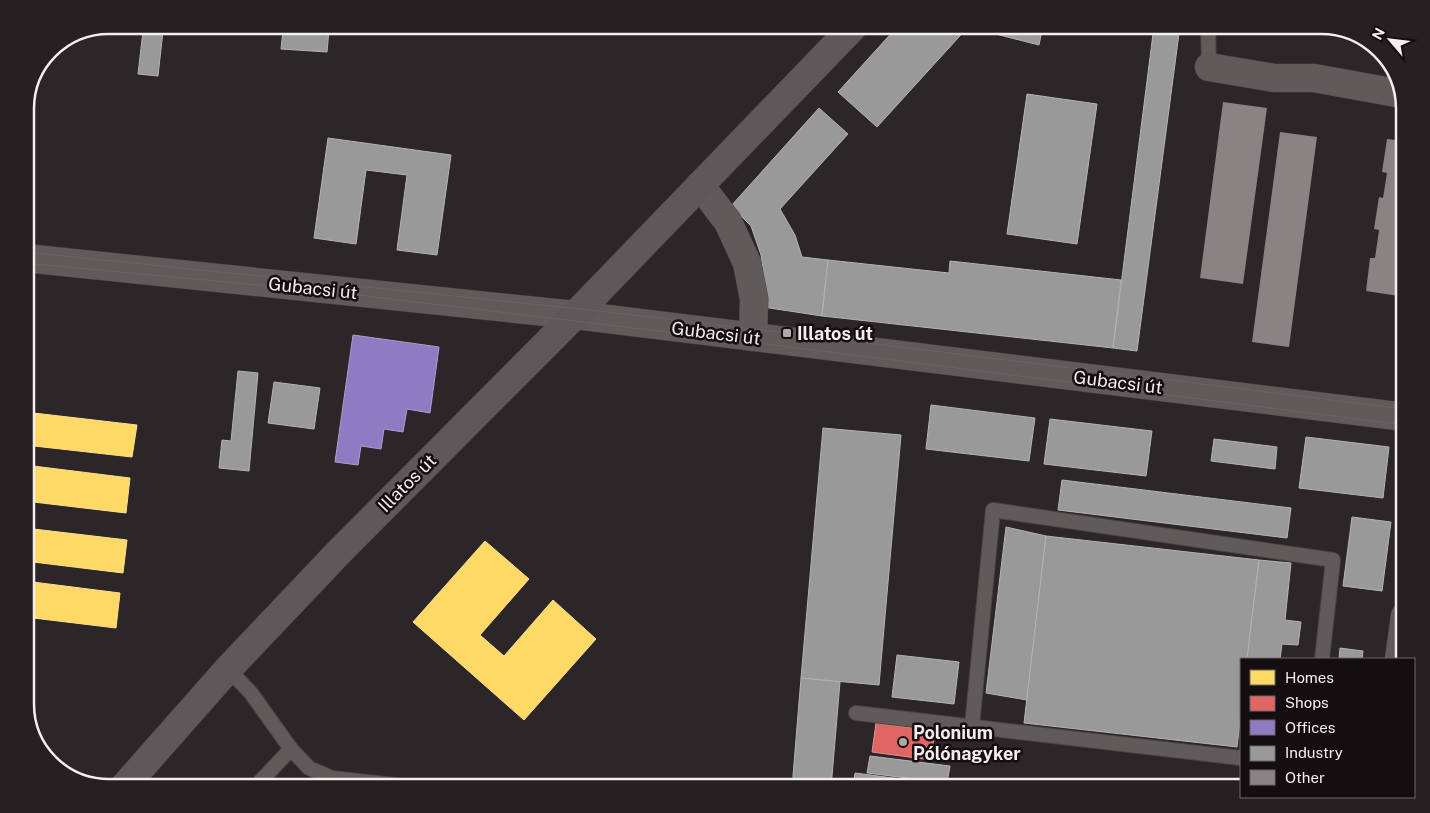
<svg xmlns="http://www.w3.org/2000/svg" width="1430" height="813" font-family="'Public Sans',sans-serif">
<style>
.homes{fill:#ffd966;stroke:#fcdf8f}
.shops{fill:#e06666;stroke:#e78e8f}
.offices{fill:#8e7cc3;stroke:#ad9ed0}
.industry{fill:#999;stroke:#b5b2b3}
.building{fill:#898384}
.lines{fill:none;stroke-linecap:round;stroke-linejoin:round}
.lane-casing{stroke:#4a4446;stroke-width:16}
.street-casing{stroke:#4a4446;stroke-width:29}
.secondary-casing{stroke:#4a4446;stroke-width:29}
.lane{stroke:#605a5b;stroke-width:14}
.street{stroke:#605a5b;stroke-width:28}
.secondary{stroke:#60575a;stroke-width:28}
.tram{stroke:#696365;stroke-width:1}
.poi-dot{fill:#b0a7a9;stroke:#140e10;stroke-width:2}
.labels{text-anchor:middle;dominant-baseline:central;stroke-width:5;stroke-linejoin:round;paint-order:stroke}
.street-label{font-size:18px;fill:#f6edef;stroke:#140e10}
.poi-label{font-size:18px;font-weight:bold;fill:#f6edef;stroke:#140e10;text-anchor:start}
.rim{fill:none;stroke:#f6edef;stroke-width:2.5}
</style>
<rect width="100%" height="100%" fill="#2d2628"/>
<g class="homes">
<path d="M25,412l112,13 -5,32 -107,-12z"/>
<path d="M25,465l105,13 -4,35 -101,-12z"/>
<path d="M25,528l102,12 -4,33 -98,-12z"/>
<path d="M485,541l44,38 -49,56 24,21 49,-56 43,39 -72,81 -111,-98z"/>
<path d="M25,581l95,12 -4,35 -91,-11z"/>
</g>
<path class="shops" d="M876,723l59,8 -4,29 -59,-8z"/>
<path class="offices" d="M353,335l86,12 -9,66 -23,-4 -4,23 -19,-3 -3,20 -20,-3 -3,19 -23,-3z"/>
<g class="industry">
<path d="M1043,26l-4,19 -71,-18 -91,100 -39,-35 59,-65z"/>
<path d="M1154,26h26l-43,325 -24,-3z"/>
<path d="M283,30h46l-2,22 -46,-3z"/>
<path d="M143,31h20l-5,45 -20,-2z"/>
<path d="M1027,94l70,10 -20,140 -70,-10z"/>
<path d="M819,108l29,26 -68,75 15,26 7,22 26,3 -6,56 -59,-9 2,-24 -4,-28 -10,-29 -20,-20z"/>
<path d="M328,138l123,17 -14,100 -40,-5 10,-75 -41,-5 -10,74 -42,-6z"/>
<path d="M828,260l121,13 1,-12 171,19 -8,68 -291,-32z"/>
<path d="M238,371l20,2 -9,98 -30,-3 3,-28 9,1z"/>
<path d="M274,382l46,6 -6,41 -46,-6z"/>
<path d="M931,405l104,13 -6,43 -103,-12z"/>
<path d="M1050,419l102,12 -6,45 -102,-12z"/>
<path d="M823,428l78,7 -22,250 -78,-7z"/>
<path d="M1306,437l83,10 -6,51 -84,-10z"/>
<path d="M1214,439l63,8 -2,22 -64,-8z"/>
<path d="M1062,480l229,28 -4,30 -229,-28z"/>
<path d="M1352,517l39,5 -9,69 -39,-5z"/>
<path d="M1006,527l40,9 -19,164 -41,-7z"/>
<path d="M1046,536l213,24 -12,99h-6v54l-4,34 -213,-24z"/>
<path d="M1259,560l32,3 -6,57 16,2 -3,23 -16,-1 -2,15h-33z"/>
<path d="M1340,648l23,3 -1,8h-23z"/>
<path d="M897,655l62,7 -5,42 -62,-7z"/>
<path d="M801,678l39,4 -9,106h-39z"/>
<path d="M870,756l80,10 -3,17 -80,-10z"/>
<path d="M855,773l92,12 -1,3h-93z"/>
</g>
<g class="building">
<path d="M1223,102l44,6 -24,176 -43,-6z"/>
<path d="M1280,132l37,5 -28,210 -37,-5z"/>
<path d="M1387,139l18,2v156l-39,-6 4,-33h5l4,-28 -5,-1 5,-32 4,1 4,-25 -5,-1z"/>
</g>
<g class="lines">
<defs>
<g id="lane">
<path d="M1208,26l1,41"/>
<path d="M228,669l23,24 40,56 18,19 23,10 88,10"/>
<path d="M856,713l385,45"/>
<path d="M972,726l21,-216 340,50 -11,99"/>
<path d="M254,788l37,-39"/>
</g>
<g id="street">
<path d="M1209,67l65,11h40l88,16"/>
<path d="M700,185l28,37 19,41 7,36 -1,38"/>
<path d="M25,258l550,57 830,102"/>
<path d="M1399,659l6,-43"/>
</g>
<path id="secondary" d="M123,788l105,-119 112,-118 235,-236 278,-288"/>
</defs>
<use href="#lane" class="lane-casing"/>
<use href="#street" class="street-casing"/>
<use href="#secondary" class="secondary-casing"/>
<use href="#lane" class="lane"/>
<use href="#street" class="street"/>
<use href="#secondary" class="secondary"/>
<g class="tram">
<path d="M25,252l556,57 206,24 618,76"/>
<path d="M25,263l307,29 427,51 646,82"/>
</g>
</g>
<g class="poi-dot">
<rect x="782" y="328" width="10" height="10" rx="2.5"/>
<circle cx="903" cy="742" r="5"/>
</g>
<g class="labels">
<g class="street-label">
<text transform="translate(313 288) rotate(6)">Gubacsi út</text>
<text transform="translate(716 333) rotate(7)">Gubacsi út</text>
<text transform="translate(1118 382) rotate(7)">Gubacsi út</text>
<text transform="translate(407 483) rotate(-45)">Illatos út</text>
</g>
<g class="poi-label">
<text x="797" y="333">Illatos út</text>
<text x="913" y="732">Polonium<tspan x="913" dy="21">Pólónagyker</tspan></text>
</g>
</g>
<path d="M0 0H1430V813H0ZM109 34H1321A75 75 0 0 1 1396 109V704A75 75 0 0 1 1321 779H109A75 75 0 0 1 34 704V109A75 75 0 0 1 109 34Z" fill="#262022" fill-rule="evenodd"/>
<path class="rim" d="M109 34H1321A75 75 0 0 1 1396 109V704A75 75 0 0 1 1321 779H109A75 75 0 0 1 34 704V109A75 75 0 0 1 109 34Z"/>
<rect x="1240" y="658" width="175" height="140" fill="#140e10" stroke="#6e6769"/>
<rect x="1250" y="670" width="25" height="15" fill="#ffd966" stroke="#6e6769"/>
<text x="1285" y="683" font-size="15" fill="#f6edef">Homes</text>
<rect x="1250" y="696" width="25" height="15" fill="#e06666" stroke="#6e6769"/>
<text x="1285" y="708" font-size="15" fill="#f6edef">Shops</text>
<rect x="1250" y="720" width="25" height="15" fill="#8e7cc3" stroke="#6e6769"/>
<text x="1285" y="733" font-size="15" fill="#f6edef">Offices</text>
<rect x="1250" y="746" width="25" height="15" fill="#999999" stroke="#6e6769"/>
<text x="1285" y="758" font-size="15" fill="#f6edef">Industry</text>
<rect x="1250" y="770" width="25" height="15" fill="#898384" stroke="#6e6769"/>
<text x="1285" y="783" font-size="15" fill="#f6edef">Other</text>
<g transform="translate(1390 40) rotate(298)" stroke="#140e10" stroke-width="4" paint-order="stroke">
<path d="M0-4L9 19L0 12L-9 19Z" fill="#f6edef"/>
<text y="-8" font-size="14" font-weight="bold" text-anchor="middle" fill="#f6edef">N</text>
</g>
</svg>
